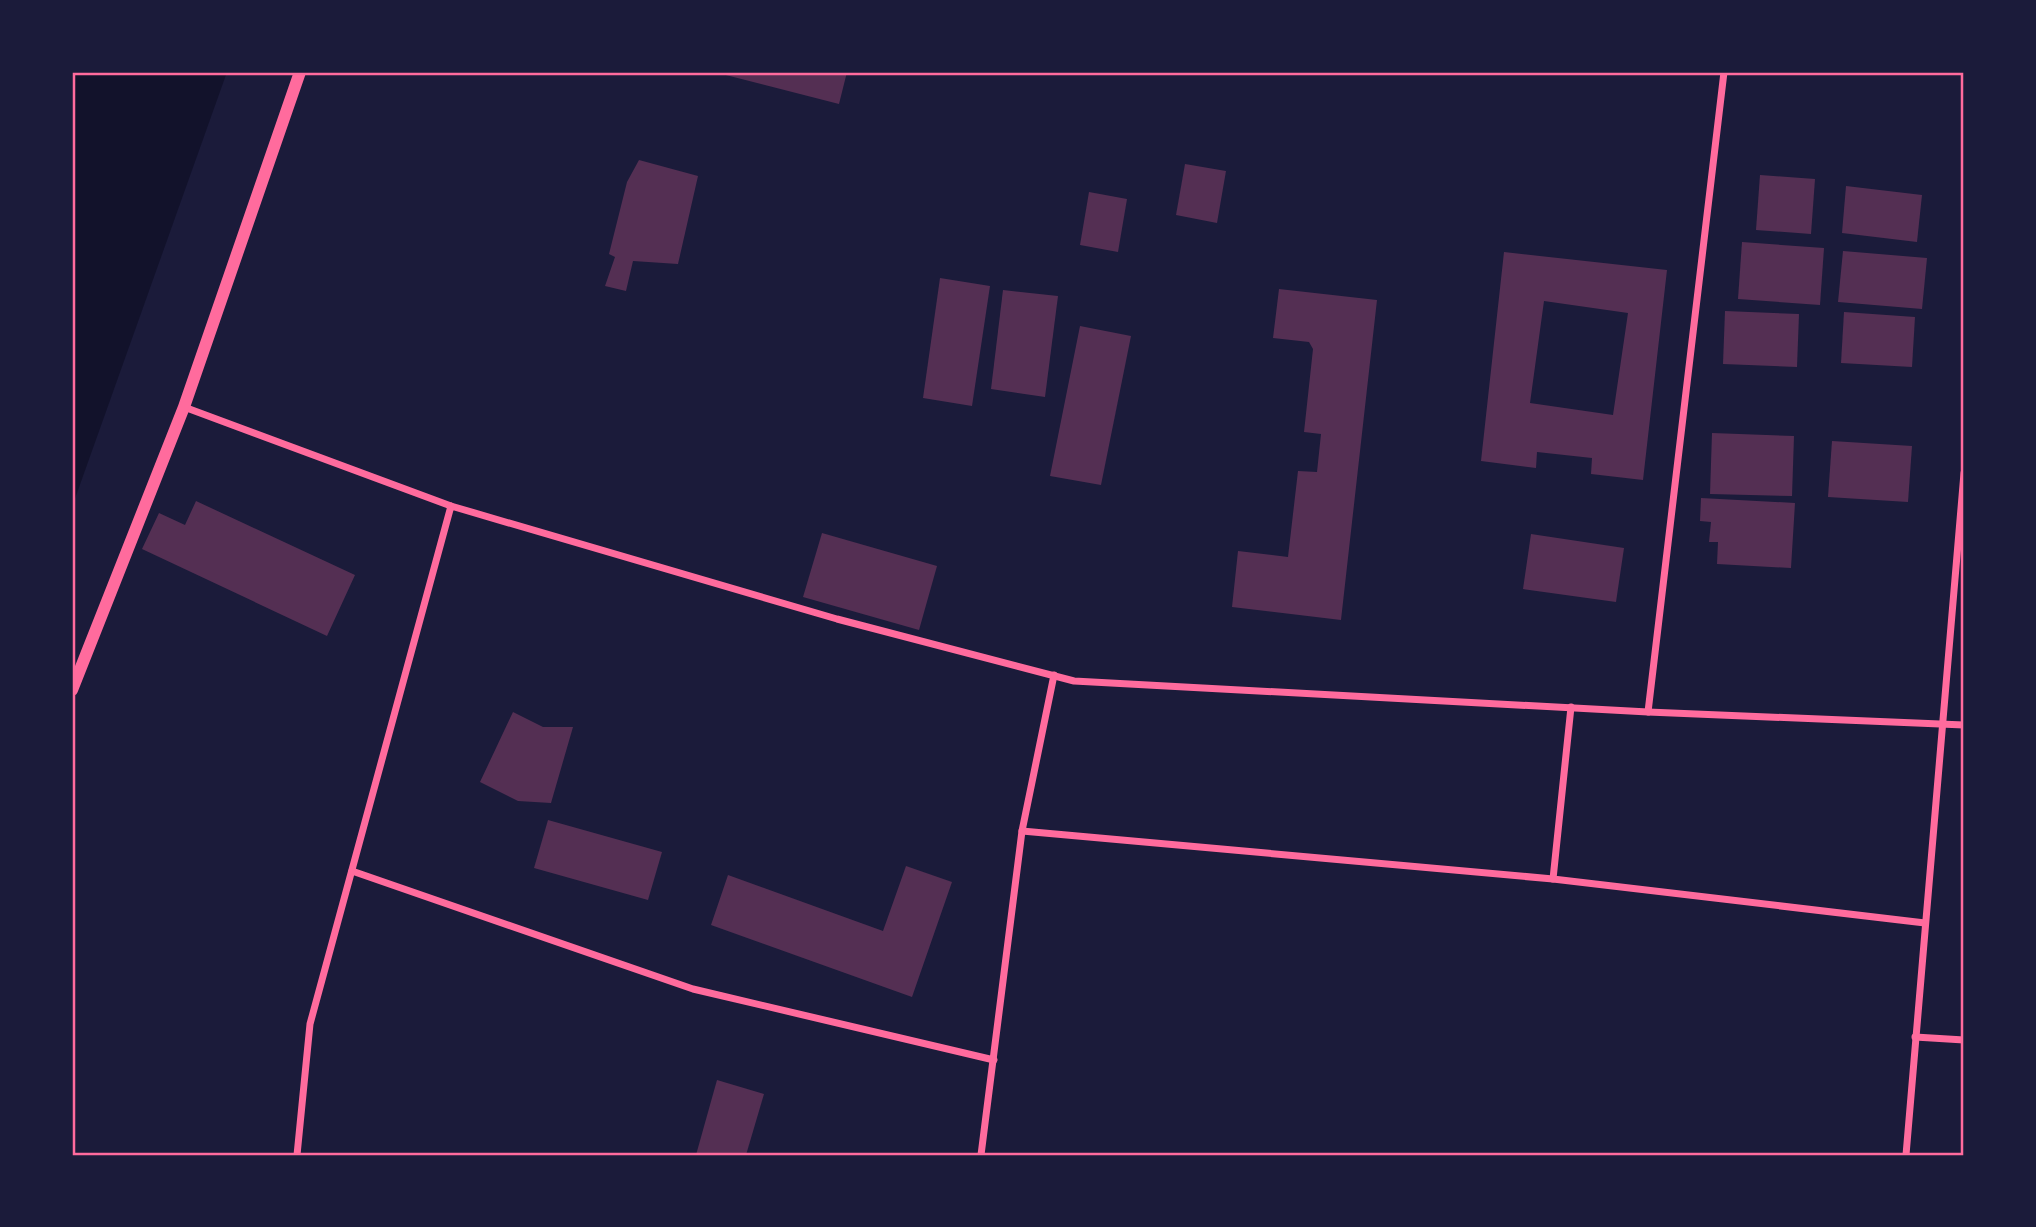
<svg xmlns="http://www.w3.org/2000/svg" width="2036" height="1227" font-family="'Zilla Slab',serif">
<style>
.water{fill:#12122b}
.building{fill:#542f53;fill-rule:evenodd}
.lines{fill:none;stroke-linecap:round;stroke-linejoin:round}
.minor{stroke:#ff6b9d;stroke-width:7}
.tertiary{stroke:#ff6b9d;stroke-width:12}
.neatline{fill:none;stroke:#ff6b9d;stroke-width:2.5}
</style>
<rect width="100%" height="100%" fill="#1b1b3a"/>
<path class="water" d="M72,72h155l-155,435z"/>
<g class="building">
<path d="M714,72h133l-8,32z"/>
<path d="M639,160l59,16 -20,88 -45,-3 -7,30 -21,-5 10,-29 -6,-3 18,-72z"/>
<path d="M1185,164l41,7 -9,52 -41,-8z"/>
<path d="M1760,175l55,4 -4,55 -55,-4z"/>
<path d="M1846,186l76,9 -5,47 -75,-9z"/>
<path d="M1089,192l38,7 -9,53 -38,-7z"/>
<path d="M1742,242l82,6 -4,57 -82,-6z"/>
<path d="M1843,251l84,7 -5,51 -84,-7z"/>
<path d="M1504,252l163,18 -24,210 -52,-6 1,-16 -55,-6 -1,16 -55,-7zM1544,301l84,12 -15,102 -83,-12z"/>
<path d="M940,278l50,8 -18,120 -49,-8z"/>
<path d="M1279,289l98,11 -36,320 -109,-13 6,-56 50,6 10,-86 19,1 4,-38 -17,-2 9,-83 -4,-7 -36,-4z"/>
<path d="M1003,290l55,6 -13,101 -54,-8z"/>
<path d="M1725,311l74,3 -2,53 -74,-3z"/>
<path d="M1844,312l71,5 -3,50 -71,-4z"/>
<path d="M1080,326l51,10 -30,149 -51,-9z"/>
<path d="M1712,433l82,3 -2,60 -82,-2z"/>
<path d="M1832,441l80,5 -4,56 -80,-5z"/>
<path d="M1701,498l94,5 -4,65 -74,-4 1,-22h-9l2,-20 -11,-1z"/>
<path d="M196,501l159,74 -28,61 -185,-87 17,-36 26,12z"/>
<path d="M822,533l115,33 -18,64 -116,-33z"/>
<path d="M1531,534l93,14 -8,54 -93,-13z"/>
<path d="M513,712l30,15h30l-22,76 -33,-2 -38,-19z"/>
<path d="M548,820l114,32 -14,48 -114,-32z"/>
<path d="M906,866l46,16 -40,115 -201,-72 17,-50 155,56z"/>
<path d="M717,1080l47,14 -18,61h-50z"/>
</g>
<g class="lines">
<g class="minor">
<path d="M184,407l267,99"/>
<path d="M1571,707l-18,172 372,44"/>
<path d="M1648,712l76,-640"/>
<path d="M1022,831l531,48"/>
<path d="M352,871l341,118 301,71"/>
<path d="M1915,1037l49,3"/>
<path d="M297,1155l13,-131 141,-518 386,113 237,62 574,31 316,13"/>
<path d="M981,1155l41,-324 32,-156"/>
<path d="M1906,1155l58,-682"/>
</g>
<path class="tertiary" d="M72,690l112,-283 116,-335"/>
</g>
<rect width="2036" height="1227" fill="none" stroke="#1b1b3a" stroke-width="147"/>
<rect x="74" y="74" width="1888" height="1080" class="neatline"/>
</svg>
